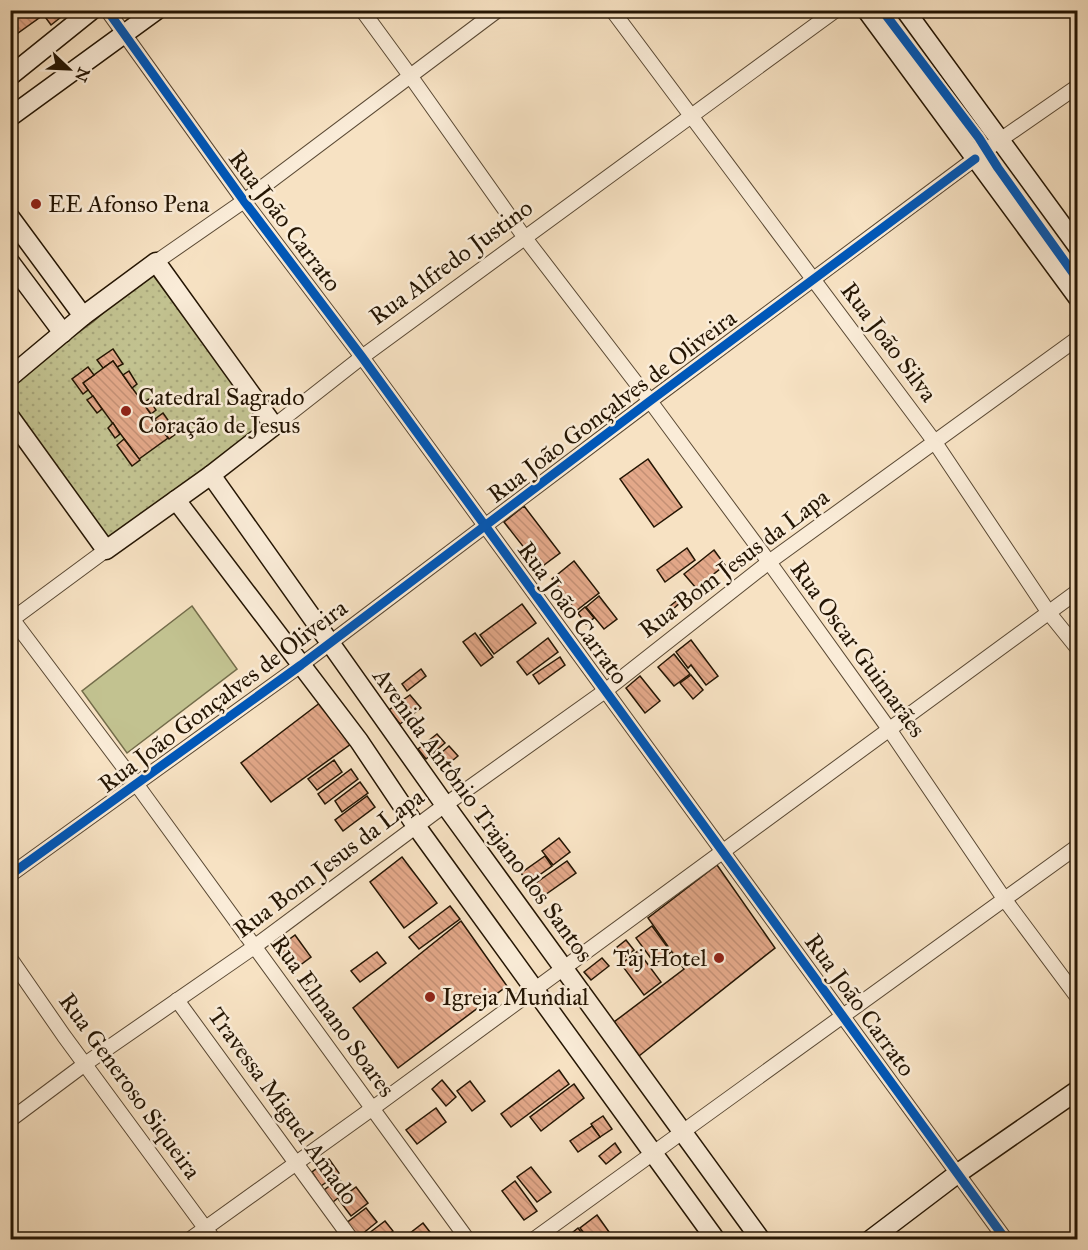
<svg xmlns="http://www.w3.org/2000/svg" width="1088" height="1250" font-family="'IM FELL Great Primer',serif">
<style>
.park{fill:url(#park-dots);stroke:#736c4a;stroke-width:1.5}
.pitch{fill:#c2c290;stroke:#736c4a;stroke-width:1.5}
.building{fill:url(#building-back-hatch);stroke:#241503;stroke-width:1.5}
.lines{fill:none;stroke-linecap:round;stroke-linejoin:round}
.street-casing{stroke:#594833;stroke-width:16}
.secondary-casing{stroke:#241503;stroke-width:21}
.street{stroke:#faecd8;stroke-width:14}
.secondary{stroke:#faecd8;stroke-width:18}
.cycleway-casing{stroke:#faecd8;stroke-width:13}
.cycleway{stroke:#0057b8;stroke-width:9}
.poi-dot{fill:#8f2418;stroke:#faecd8;stroke-width:2}
.labels{text-anchor:middle;dominant-baseline:central;stroke-width:5;stroke-linejoin:round;paint-order:stroke}
.poi-label{font-size:24px;fill:#241503;stroke:#faecd8;text-anchor:start}
.street-label{font-size:24px;fill:#241503;stroke:#faecd8}
</style>
<defs>
<pattern id="park-dots" width="8" height="8" patternUnits="userSpaceOnUse" patternTransform="scale(1.5)"><rect width="8" height="8" fill="#c2c290"/><path d="M2 2h.1M6 6h.1" fill="none" stroke="#a7a67b" stroke-width="1.8" stroke-linecap="round"/></pattern>
<pattern id="building-back-hatch" width="6" height="6" patternUnits="userSpaceOnUse" patternTransform="scale(1.5)"><rect width="6" height="6" fill="#e3a889"/><path d="M-1 5l2 2M0 0l6 6M5-1l2 2" fill="none" stroke="#c39075"/></pattern>
</defs>
<rect width="100%" height="100%" fill="#f7e2c3"/>
<filter id="stains"><feTurbulence type="fractalNoise" baseFrequency=".00333" numOctaves="4"/><feColorMatrix values="0 0 0 0 .2 0 0 0 0 .09 0 0 0 0 .02 0 0 0 .5 -.17"/></filter>
<radialGradient id="worn" r=".72"><stop offset=".6" stop-color="#630" stop-opacity="0"/><stop offset="1" stop-color="#630" stop-opacity=".3"/></radialGradient>
<path class="park" d="M150,271l116,157 -162,118 -93,-144 -1,-20 83,-60z"/>
<path class="pitch" d="M192,606l45,63 -110,84 -45,-62z"/>
<g class="building">
<path d="M10,10h24l5,8 -28,20z"/>
<path d="M40,10h30l-19,15z"/>
<path d="M113,349l10,15 -6,3 -4,-6 -10,7 -6,-8z"/>
<path d="M113,361l55,77 -29,21 -56,-76z"/>
<path d="M88,367l6,8 -11,8 5,7 -5,4 -11,-15z"/>
<path d="M129,371l8,13 -5,4 -9,-13z"/>
<path d="M93,396l9,13 -5,4 -10,-13z"/>
<path d="M149,399l7,11 -5,4 -8,-11z"/>
<path d="M163,413l14,20 -8,6 -14,-20z"/>
<path d="M113,423l7,11 -5,4 -7,-10z"/>
<path d="M124,439l16,21 -8,6 -15,-21z"/>
<path d="M648,459l34,48 -28,20 -34,-48z"/>
<path d="M524,506l36,47 -20,15 -36,-46z"/>
<path d="M687,548l8,12 -30,22 -8,-12z"/>
<path d="M714,550l11,15 -29,23 -12,-14z"/>
<path d="M574,561l25,32 -23,18 -24,-32z"/>
<path d="M599,596l18,23 -13,10 -18,-22z"/>
<path d="M680,598l2,3 -9,8 -3,-3z"/>
<path d="M522,604l14,19 -42,31 -14,-19z"/>
<path d="M585,607l9,11 -8,6 -8,-11z"/>
<path d="M475,633l18,24 -12,9 -18,-24z"/>
<path d="M548,638l10,14 -31,23 -10,-13z"/>
<path d="M691,640l27,36 -12,9 -15,-20 -3,3 -12,-16z"/>
<path d="M674,654l16,20 -16,12 -16,-19z"/>
<path d="M560,657l5,8 -26,19 -6,-9z"/>
<path d="M421,669l5,7 -19,15 -5,-7z"/>
<path d="M691,675l12,15 -10,9 -13,-16z"/>
<path d="M640,676l20,25 -15,12 -19,-25z"/>
<path d="M410,695l11,13 -21,16 -11,-14z"/>
<path d="M325,699l30,42 -84,61 -30,-39z"/>
<path d="M437,734l8,9 -19,16 -8,-10z"/>
<path d="M449,746l9,10 -17,14 -8,-10z"/>
<path d="M334,760l8,12 -25,18 -9,-11z"/>
<path d="M351,769l7,10 -33,25 -7,-10z"/>
<path d="M360,782l8,11 -26,19 -7,-11z"/>
<path d="M367,796l8,11 -32,24 -8,-11z"/>
<path d="M559,838l11,14 -17,13 -11,-14z"/>
<path d="M545,856l7,10 -24,17 -7,-10z"/>
<path d="M402,857l35,46 -33,25 -34,-46z"/>
<path d="M567,861l9,12 -34,24 -9,-12z"/>
<path d="M717,865l58,83 -136,108 -25,-34 70,-53 -36,-51z"/>
<path d="M450,906l10,13 -41,30 -10,-12z"/>
<path d="M461,921l46,65 -109,82 -45,-60z"/>
<path d="M652,926l19,26 -16,12 -19,-26z"/>
<path d="M295,935l16,22 -16,12 -16,-22z"/>
<path d="M626,940l8,10 -11,8 -7,-10z"/>
<path d="M638,951l23,31 -17,13 -23,-31z"/>
<path d="M377,952l9,11 -26,19 -9,-11z"/>
<path d="M602,958l7,8 -18,14 -7,-8z"/>
<path d="M559,1070l10,14 -58,43 -10,-13z"/>
<path d="M442,1080l14,17 -10,9 -14,-17z"/>
<path d="M470,1081l15,20 -13,10 -15,-20z"/>
<path d="M574,1084l10,14 -43,33 -11,-14z"/>
<path d="M436,1108l10,14 -29,22 -11,-14z"/>
<path d="M603,1116l9,13 -12,8 -9,-13z"/>
<path d="M592,1126l8,11 -22,15 -8,-11z"/>
<path d="M615,1143l6,9 -15,12 -7,-8z"/>
<path d="M329,1159l10,14 -18,13 -9,-14z"/>
<path d="M531,1167l20,25 -14,10 -20,-25z"/>
<path d="M339,1179l9,11 -15,12 -9,-12z"/>
<path d="M515,1181l22,30 -13,9 -22,-29z"/>
<path d="M356,1187l12,16 -17,13 -12,-16z"/>
<path d="M366,1208l11,14 -21,17 -11,-15z"/>
<path d="M597,1215l17,24v1h-25l-9,-12z"/>
<path d="M385,1221l8,10 -12,9h-21z"/>
<path d="M423,1223l10,13 -4,4h-22l-2,-3z"/>
<path d="M578,1228l9,12h-18l-2,-3z"/>
</g>
<g class="lines">
<defs>
<g id="street">
<path d="M107,10l137,191 118,156 644,883"/>
<path d="M362,10l49,67 114,161 125,163 119,161 120,167 116,171 73,98"/>
<path d="M612,10l322,431 115,172 29,36"/>
<path d="M156,262l88,-61 254,-191"/>
<path d="M274,426l88,-69 474,-347"/>
<path d="M10,616l127,169 331,455"/>
<path d="M10,621l96,-71"/>
<path d="M10,875l291,-210 349,-264 350,-261 78,-54"/>
<path d="M10,958l54,78 150,204"/>
<path d="M177,1000l175,240"/>
<path d="M10,1120l75,-56 169,-117 191,-142 160,-114 164,-129 309,-224"/>
<path d="M189,1240l184,-132 705,-517"/>
<path d="M533,1240l545,-394"/>
</g>
<g id="secondary">
<path d="M905,10l173,237"/>
<path d="M867,11l211,287"/>
<path d="M10,76l82,-66"/>
<path d="M10,117l147,-107"/>
<path d="M10,217l73,99"/>
<path d="M10,262l53,71"/>
<path d="M10,377l73,-61 73,-54 118,164 -63,49 -105,75 -96,-133"/>
<path d="M211,475l234,330 316,435"/>
<path d="M176,500l183,241 57,85 300,414"/>
<path d="M870,1240l87,-66 121,-84"/>
</g>
</defs>
<use href="#street" class="street-casing"/>
<use href="#secondary" class="secondary-casing"/>
<use href="#street" class="street"/>
<use href="#secondary" class="secondary"/>
<defs>
<g id="cycleway">
<path d="M107,10l137,191 118,156 644,883"/>
<path d="M882,10l97,128 19,30 80,112"/>
<path d="M10,875l291,-210 349,-264 325,-242"/>
</g>
</defs>
<use href="#cycleway" class="cycleway-casing"/>
<use href="#cycleway" class="cycleway"/>
</g>
<g class="poi-dot">
<circle cx="36" cy="204" r="6"/>
<circle cx="126" cy="411" r="6"/>
<circle cx="719" cy="958" r="6"/>
<circle cx="430" cy="997" r="6"/>
</g>
<g class="labels">
<g class="poi-label">
<text x="48" y="204">EE Afonso Pena</text>
<text x="138" y="397">Catedral Sagrado<tspan x="138" dy="28">Coração de Jesus</tspan></text>
<text x="707" y="958" text-anchor="end">Taj Hotel</text>
<text x="442" y="997">Igreja Mundial</text>
</g>
<g class="street-label">
<text transform="translate(285 221) rotate(53)">Rua João Carrato</text>
<text transform="translate(451 262) rotate(-36)">Rua Alfredo Justino</text>
<text transform="translate(889 342) rotate(53)">Rua João Silva</text>
<text transform="translate(612 406) rotate(-37)">Rua João Gonçalves de Oliveira</text>
<text transform="translate(734 563) rotate(-37)">Rua Bom Jesus da Lapa</text>
<text transform="translate(573 613) rotate(54)">Rua João Carrato</text>
<text transform="translate(858 649) rotate(54)">Rua Oscar Guimarães</text>
<text transform="translate(223 696) rotate(-37)">Rua João Gonçalves de Oliveira</text>
<text transform="translate(483 815) rotate(54)">Avenida Antônio Trajano dos Santos</text>
<text transform="translate(329 863) rotate(-37)">Rua Bom Jesus da Lapa</text>
<text transform="translate(860 1005) rotate(54)">Rua João Carrato</text>
<text transform="translate(333 1016) rotate(54)">Rua Elmano Soares</text>
<text transform="translate(130 1086) rotate(54)">Rua Generoso Siqueira</text>
<text transform="translate(283 1106) rotate(54)">Travessa Miguel Amado</text>
</g>
</g>
<rect width="1088" height="1250" fill="none" stroke="#f7e2c3" stroke-width="36"/>
<rect x="12" y="12" width="1064" height="1226" fill="none" stroke="#241503" stroke-width="3"/>
<rect x="18" y="18" width="1052" height="1214" fill="none" stroke="#241503" stroke-width="1.5"/>
<g transform="translate(69 69) rotate(113)" stroke="#faecd8" stroke-width="4.5" paint-order="stroke">
<path d="M0-4.5L10 22L0 15L-10 22Z" fill="#241503"/>
<text y="-9" font-size="16" font-weight="bold" text-anchor="middle" fill="#241503">N</text>
</g>
<rect width="100%" height="100%" filter="url(#stains)"/>
<rect width="100%" height="100%" fill="url(#worn)"/>
</svg>
